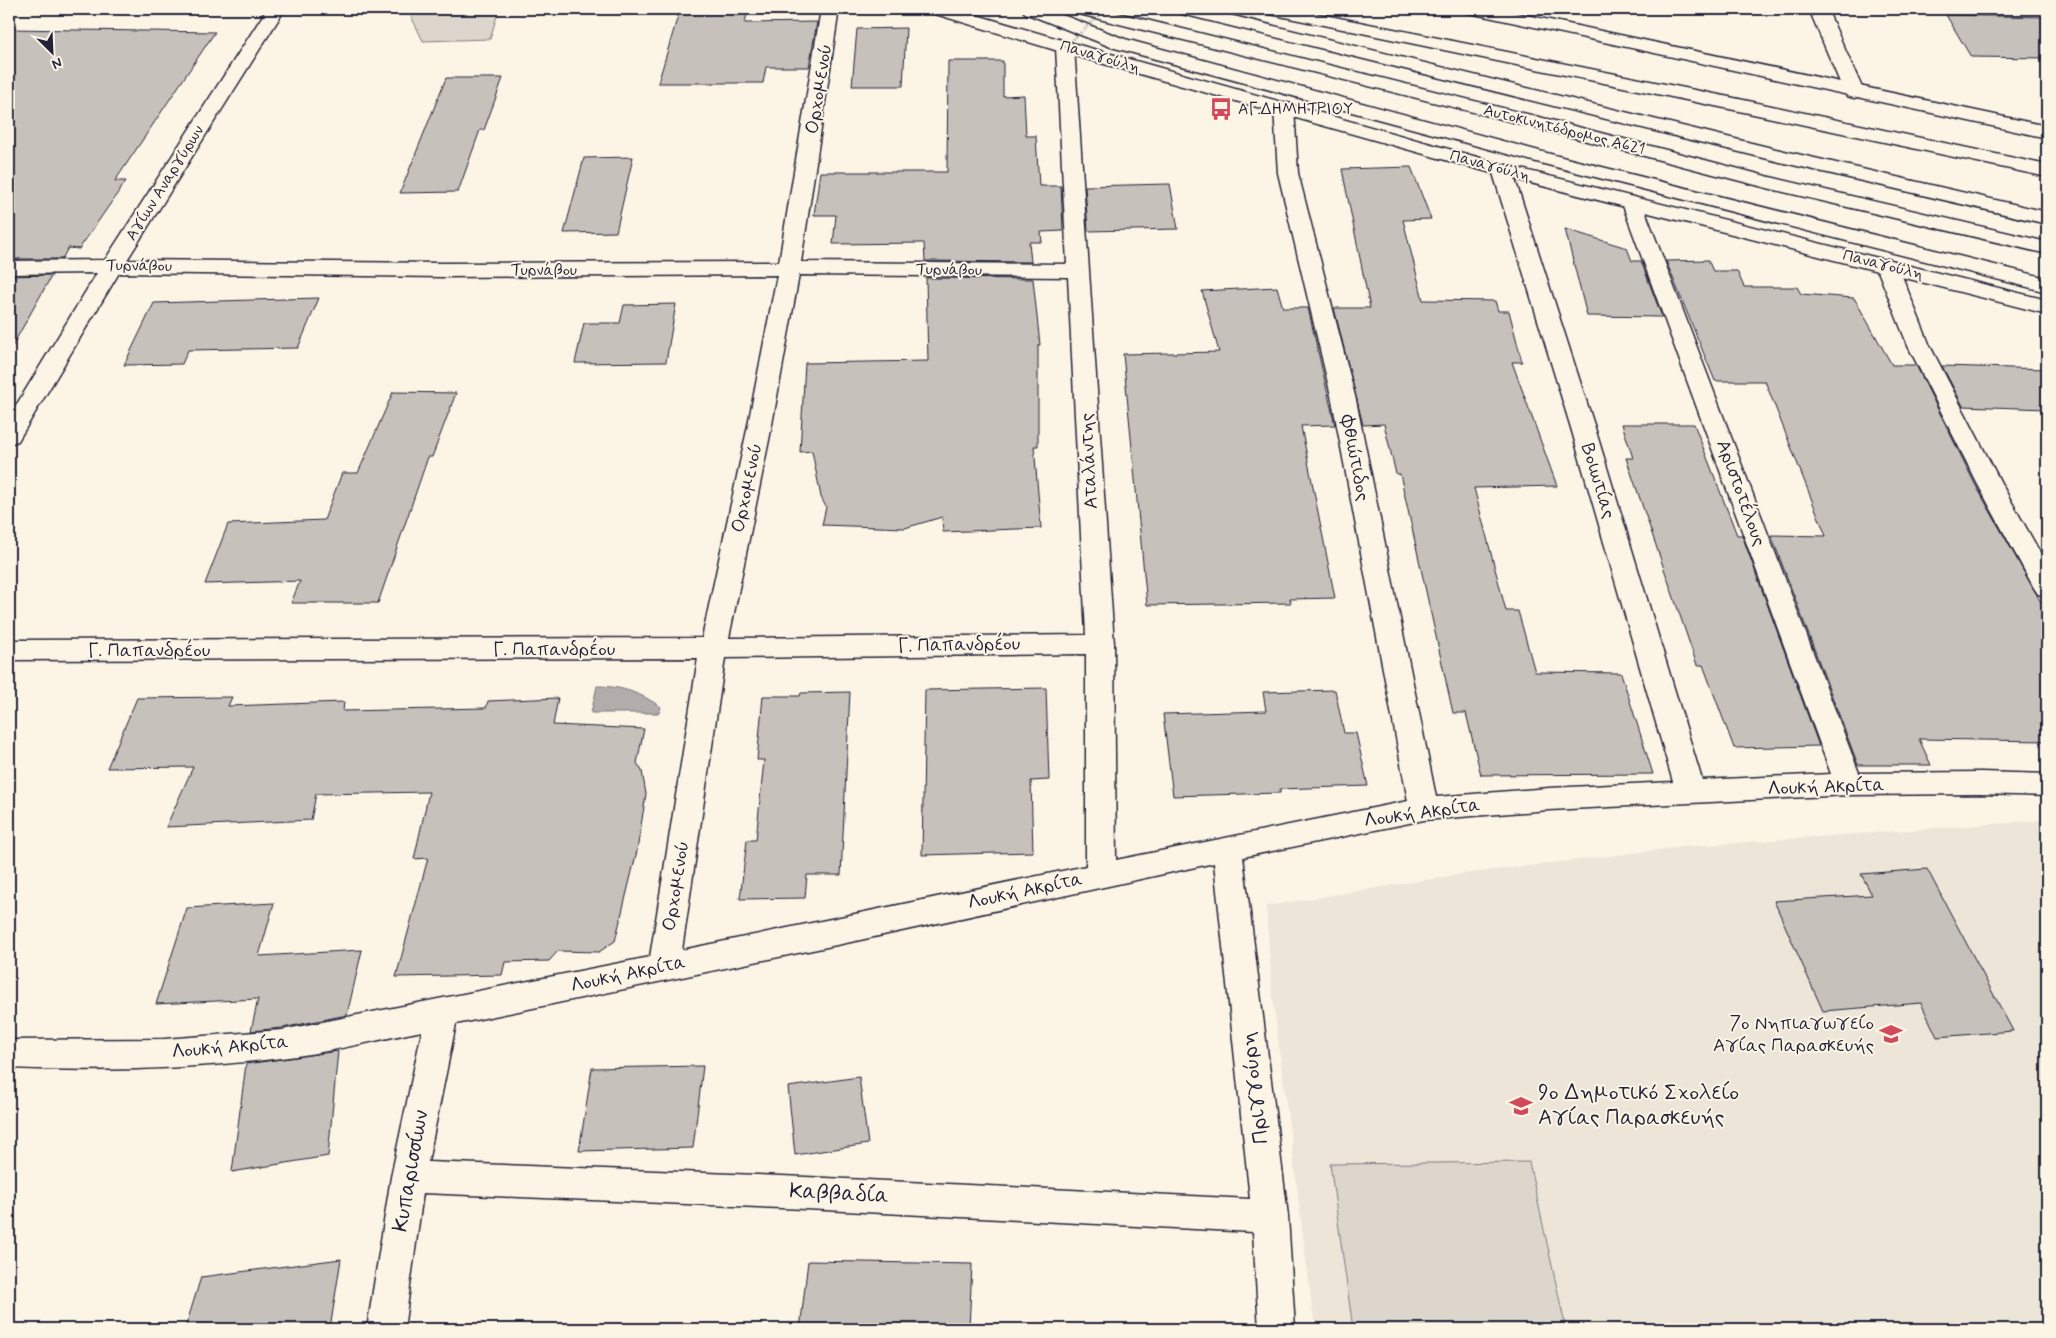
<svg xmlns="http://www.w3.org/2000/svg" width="2056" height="1338" font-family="Mynerve,sans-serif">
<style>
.built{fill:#ece5d8}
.green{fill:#dcd6cc;stroke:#7f7c84}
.water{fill:#b2adab;stroke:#78757e}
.building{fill:#c6c1bb;stroke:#22223b}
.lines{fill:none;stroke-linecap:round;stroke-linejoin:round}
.minor-casing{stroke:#22223b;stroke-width:3}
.major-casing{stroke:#22223b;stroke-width:3}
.highway-casing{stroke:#22223b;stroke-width:3}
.minor{fill:#fcf5e5;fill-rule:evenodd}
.major{fill:#fcf5e5;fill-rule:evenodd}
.highway{fill:#fcf5e5;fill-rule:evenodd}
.path-bridge{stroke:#22223b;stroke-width:2.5;stroke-dasharray:0.5 2.5;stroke-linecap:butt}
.labels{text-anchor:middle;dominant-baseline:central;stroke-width:4;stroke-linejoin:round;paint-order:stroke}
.far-street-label{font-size:16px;fill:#22223b;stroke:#fcf5e5}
.far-poi-label{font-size:16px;fill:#22223b;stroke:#fcf5e5;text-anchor:start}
.street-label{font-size:19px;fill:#22223b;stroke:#fcf5e5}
.poi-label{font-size:19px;fill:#22223b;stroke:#fcf5e5;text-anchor:end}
.near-street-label{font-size:22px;fill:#22223b;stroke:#fcf5e5}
.near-poi-label{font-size:22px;fill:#22223b;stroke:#fcf5e5;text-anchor:start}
</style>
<rect width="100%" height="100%" fill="#fcf5e5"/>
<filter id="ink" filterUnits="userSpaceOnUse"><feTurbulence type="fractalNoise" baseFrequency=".02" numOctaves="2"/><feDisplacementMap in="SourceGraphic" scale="10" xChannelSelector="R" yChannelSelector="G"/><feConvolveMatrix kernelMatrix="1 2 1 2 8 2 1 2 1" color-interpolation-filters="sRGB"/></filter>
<g filter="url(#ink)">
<path class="built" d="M2047,820v509h-732l-43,-338 -6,-85 196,-32 220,-27z"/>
<g class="green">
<path d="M438,9h61l-9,30 -67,2 -13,-27z"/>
<path d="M1529,1162l37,167h-213l-23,-165z"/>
</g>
<path class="water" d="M597,686c24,0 44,7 64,21l-2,6h-68z"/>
<g class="building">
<path d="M680,9h68l-3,14 72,-1 -8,45h-43l-3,16h-105z"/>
<path d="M1946,15l101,2v41l-76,-1z"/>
<path d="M906,28l-3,58h-51l5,-57z"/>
<path d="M9,29l206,3 -100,149h11l-47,68 -11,-1 -6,11h-53z"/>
<path d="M948,61h55v35l21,-1 2,41h10l3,50h22l2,45 -22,1 1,10h-13l2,20 -106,-1 -1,-18 -91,1 3,-29h-22l6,-43h127z"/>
<path d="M446,78h57l-19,52h-4l-22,62 -58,1z"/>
<path d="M633,157l-17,75 -52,1 20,-75z"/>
<path d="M1411,167l20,52 -28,1 20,80 72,1 3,10h11l13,51h-10l45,124 -83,2 32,123h12l17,61 86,1 32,101 -172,1 -15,-62h-13l-53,-239h-4l-12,-50 -21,1 -29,-117h36l-28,-139z"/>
<path d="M1170,184l8,45 -90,2 -3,-45z"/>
<path d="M1565,229l62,19 5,13h9l21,56 -75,-1z"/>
<path d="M1708,260l5,11h24l7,16h53l4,7 53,4 38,67h24l59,119 72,129v128l-128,-2 12,26h-73l-87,-230 55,1 -61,-155h-50l-49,-120z"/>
<path d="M52,275l-43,77v-76z"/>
<path d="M926,278l107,1 7,66h-2v101h-4l7,82 -98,4 -1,-15 -37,11 -83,-3 4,-18 -5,-10 -9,-46 -12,1 5,-89 123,-2z"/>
<path d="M1277,287l6,21h25l27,117 -34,1 34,172 -45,1 1,4 -144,2 -24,-251 96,-2 -17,-61z"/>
<path d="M319,298l-21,50 -110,2 -6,14 -58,1 30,-62z"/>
<path d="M676,304l-10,58 -91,1 9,-40h36l4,-18z"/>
<path d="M1942,366l105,3v40l-84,-3z"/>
<path d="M393,392l63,1 -24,64h-4l-50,146h-87l9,-22 -95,3 23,-60 96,-4 18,-47h16z"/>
<path d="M1622,424h72l43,111h5l77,211 -85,2 -31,-83h-6l-71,-207h7z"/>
<path d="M1046,688l3,92 -18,1 2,71 -111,3 3,-165z"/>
<path d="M1335,690l9,43h12l12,53 -88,3v4l-107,3 -10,-82 103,-3 -3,-19z"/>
<path d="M850,692l-9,183h-34l-2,23 -65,1 7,-59h9l8,-80h-7l6,-64h37l1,-3z"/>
<path d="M232,697l-4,9 116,-4 -1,9 143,-3 2,-7 70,-3 -5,27 91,4 -7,34 5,8 4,23 -9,57 -22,90 -16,11 -41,-1 -9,10 -44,1 -3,13 -106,2 32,-119 -14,1 15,-67 -113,2 -5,26 -145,7 27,-60 -86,1 30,-70z"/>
<path d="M1927,869l86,162 -76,6 -16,-34 -98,8 -49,-110 98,-6 -11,-21z"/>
<path d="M274,903l-15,53 103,-6 -15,65 -65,13 -31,3 7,-32 -102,5 31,-96z"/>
<path d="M338,1051l-10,105 -96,16 14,-108z"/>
<path d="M703,1066l-10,82 -114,3 13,-83z"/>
<path d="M859,1077l9,67 -73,11 -7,-68z"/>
<path d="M341,1259l-11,70h-145l16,-52z"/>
<path d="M808,1261l164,3 -3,65h-169z"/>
</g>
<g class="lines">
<defs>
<g id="minor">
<path d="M267,9h18l-158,251 315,3 337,-1 42,-253h18l-38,253 266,2 -11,-217 2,-4 7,-2 7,2 2,4 40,597 2,216 292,-59 -76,-401 -54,-227 -4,-65 3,-4 7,-2 7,2 3,4 4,65 58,227 80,397 113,-9 124,-6 -102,-354 -79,-258 3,-4 7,-2 7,2 3,4 83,258 107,352 129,-6 -209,-571 3,-4 7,-2 7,2 3,4 217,570 121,-1 67,2v22l-67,-2 -131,1 -300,15 -125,10 -181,37 45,359 7,113h-36l-6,-97 -447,-23 -383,-16 -19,136h-37l24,-152 31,-146c-46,9 -95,22 -141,27 -90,11 -182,14 -272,10v-28l155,-1 118,-9 368,-73 48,-299 -689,2v-20l693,-2 45,-208 30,-155 -335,2 -323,-4 -98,163 -3,5 -9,3v-27l88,-144 -88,1v-13l96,-1zM799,275l269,2 18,358 -357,3 42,-208zM1086,654v212l-404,84 43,-292zM1214,863l36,336 -444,-22 -378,-15 28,-138 395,-82z"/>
<path d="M1809,9h18l37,83 -3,4 -7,2 -7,-2 -3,-4z"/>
<path d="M1887,259l8,2 3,5 32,80 71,137 46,82v32l-9,-3 -4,-6 -57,-105 -69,-137 -32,-80 3,-5z"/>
</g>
<g id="major">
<path d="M929,9h27l123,36 430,121 538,134v14l-552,-140 -430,-121 -133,-40z"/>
<path d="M1465,9h33l549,117v12l-573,-124 -6,-1z"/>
</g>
<g id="highway">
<path d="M1022,9h25l78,30 433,117 489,122v14l-503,-128 -433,-117 -86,-34z"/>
<path d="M1072,9h30l445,110 223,58 277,65v12l-280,-66 -234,-61 -458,-114z"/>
<path d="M1175,9h30l575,141 267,62v12l-267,-62 -602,-149z"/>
<path d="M1261,9h34l444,90 308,66v12l-308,-66 -469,-97 -6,-1z"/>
</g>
</defs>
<use href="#minor" class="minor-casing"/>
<use href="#major" class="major-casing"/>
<use href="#highway" class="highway-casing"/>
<use href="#minor" class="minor"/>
<use href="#major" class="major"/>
<use href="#highway" class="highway"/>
<path class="path-bridge" d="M1065,47l41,-38"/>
</g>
</g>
<defs>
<symbol id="bus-bare" viewBox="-9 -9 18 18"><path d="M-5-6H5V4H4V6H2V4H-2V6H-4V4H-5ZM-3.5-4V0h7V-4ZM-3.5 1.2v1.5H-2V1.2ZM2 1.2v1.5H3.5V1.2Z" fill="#d1495b" stroke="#fcf5e5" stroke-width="2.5" paint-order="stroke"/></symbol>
<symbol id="school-bare" viewBox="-9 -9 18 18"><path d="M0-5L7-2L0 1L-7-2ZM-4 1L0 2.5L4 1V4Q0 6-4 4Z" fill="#d1495b" stroke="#fcf5e5" stroke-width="2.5" paint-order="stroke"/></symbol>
</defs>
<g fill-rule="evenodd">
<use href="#bus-bare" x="1205" y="93" width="32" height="32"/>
<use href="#school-bare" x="1875" y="1018" width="32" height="32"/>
<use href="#school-bare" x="1505" y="1090" width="32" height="32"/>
</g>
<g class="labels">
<g class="far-street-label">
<text transform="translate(1100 57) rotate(16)">Παναγούλη</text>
<text transform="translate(1564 130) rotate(14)">Αυτοκινητόδρομος Α621</text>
<text transform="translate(1490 166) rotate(15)">Παναγούλη</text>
<text transform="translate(165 183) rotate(-58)">Αγίων Αναργύρων</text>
<text transform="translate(1883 265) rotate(14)">Παναγούλη</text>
<text transform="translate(139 266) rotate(1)">Τυρνάβου</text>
<text x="544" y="270">Τυρνάβου</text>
<text transform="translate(949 270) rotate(1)">Τυρνάβου</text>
</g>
<g class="far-poi-label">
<text x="1238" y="109">ΑΓ.ΔΗΜΗΤΡΙΟΥ</text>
</g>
<g class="street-label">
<text transform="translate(819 89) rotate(-81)">Ορχομενού</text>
<text transform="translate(1355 458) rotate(79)">Φθιώτιδος</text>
<text transform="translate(1089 461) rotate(-93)">Αταλάντης</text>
<text transform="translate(1598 481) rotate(73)">Βοιωτίας</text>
<text transform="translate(747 488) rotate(-78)">Ορχομενού</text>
<text transform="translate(1741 493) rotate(70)">Αριστοτέλους</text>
<text transform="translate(959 645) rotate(-1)">Γ. Παπανδρέου</text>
<text x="554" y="649">Γ. Παπανδρέου</text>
<text x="149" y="650">Γ. Παπανδρέου</text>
<text transform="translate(1826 787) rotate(-2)">Λουκή Ακρίτα</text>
<text transform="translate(1422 813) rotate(-8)">Λουκή Ακρίτα</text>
<text transform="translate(676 886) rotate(-81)">Ορχομενού</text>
<text transform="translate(1025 891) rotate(-12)">Λουκή Ακρίτα</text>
<text transform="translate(628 974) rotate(-12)">Λουκή Ακρίτα</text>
<text transform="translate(230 1047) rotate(-5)">Λουκή Ακρίτα</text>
</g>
<g class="poi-label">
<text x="1874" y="1023">7ο Νηπιαγωγείο<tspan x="1874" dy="22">Αγίας Παρασκευής</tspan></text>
</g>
<g class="near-street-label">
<text transform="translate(1255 1088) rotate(-97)">Πριγγούρη</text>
<text transform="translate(411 1171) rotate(-80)">Κυπαρισσίων</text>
<text transform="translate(839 1194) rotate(3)">Καββαδία</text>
</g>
<g class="near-poi-label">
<text x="1538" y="1093">9ο Δημοτικό Σχολείο<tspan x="1538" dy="25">Αγίας Παρασκευής</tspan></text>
</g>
</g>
<rect width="2056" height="1338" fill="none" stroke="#fcf5e5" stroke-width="30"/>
<rect x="15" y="15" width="2026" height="1308" fill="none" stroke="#22223b" stroke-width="2" filter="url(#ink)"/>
<g transform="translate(52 52) rotate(156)" stroke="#fcf5e5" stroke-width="4" paint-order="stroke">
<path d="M0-4L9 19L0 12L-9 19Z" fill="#22223b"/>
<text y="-8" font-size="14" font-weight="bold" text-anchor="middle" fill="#22223b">N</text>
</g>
</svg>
